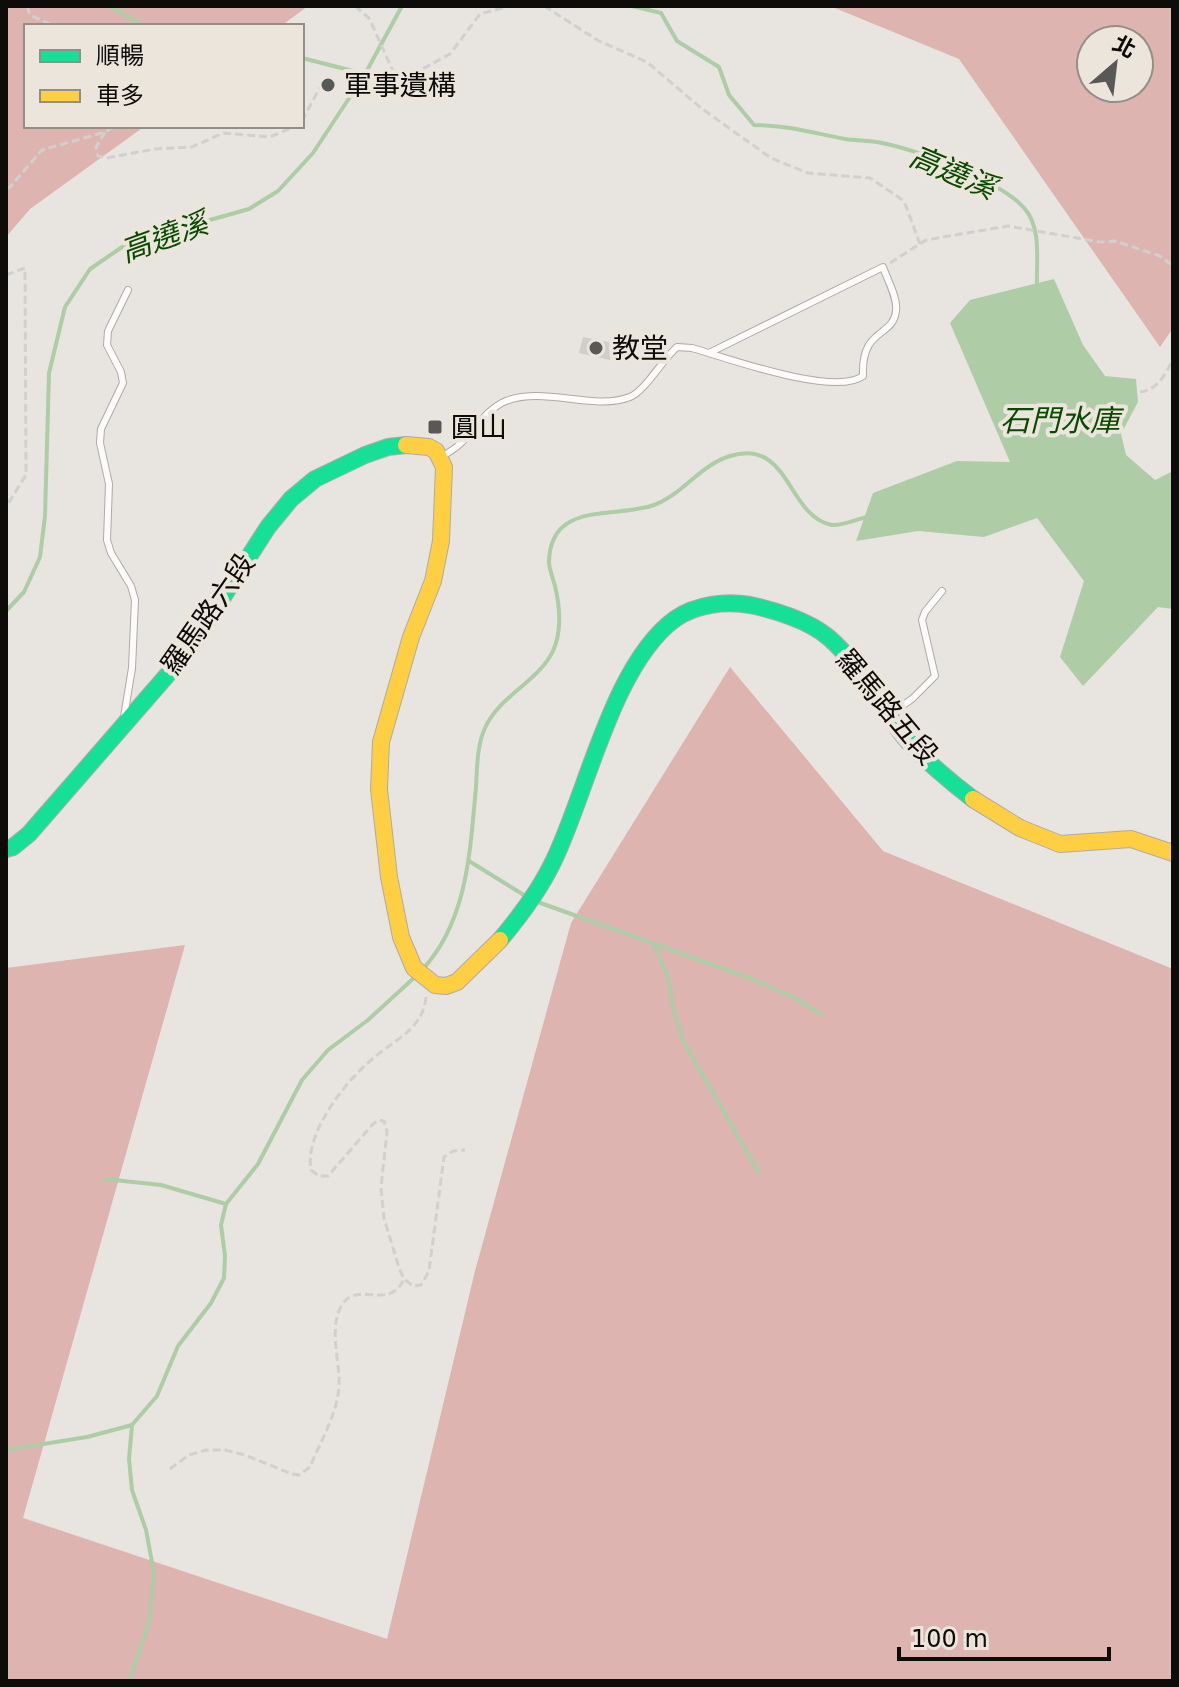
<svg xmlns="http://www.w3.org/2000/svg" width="1179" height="1687" font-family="'DejaVu Sans','Noto Sans TC',sans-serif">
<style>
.forest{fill:#deb4b0;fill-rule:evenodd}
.water{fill:#aecda6}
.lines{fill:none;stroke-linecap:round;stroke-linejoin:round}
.stream{stroke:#aecda6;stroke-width:4}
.building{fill:#d0ceca}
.lane-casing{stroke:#aeaba7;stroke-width:8}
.fast-casing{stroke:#aeaba7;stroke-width:18}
.slow-casing{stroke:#aeaba7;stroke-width:18}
.path{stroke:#d1d0ce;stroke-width:3;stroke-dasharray:8 4;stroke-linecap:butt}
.lane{stroke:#fcfbfa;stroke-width:6}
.fast{stroke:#16e098;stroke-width:16}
.slow{stroke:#ffcf43;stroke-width:16}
.poi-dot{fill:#5a5854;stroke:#ebe5dc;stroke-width:3}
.labels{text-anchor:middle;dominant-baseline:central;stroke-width:8;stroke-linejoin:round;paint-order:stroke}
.poi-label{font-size:28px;fill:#0e0c09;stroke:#ebe5dc;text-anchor:start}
.street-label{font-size:28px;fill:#0e0c09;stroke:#ebe5dc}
.water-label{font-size:30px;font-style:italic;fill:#0a4a00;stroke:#ebe5dc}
</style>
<rect width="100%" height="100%" fill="#e8e4e0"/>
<g class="forest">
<path d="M6,6h302l-27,20h-255v100h119l-115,83 -24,28z"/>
<path d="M830,6h343v322l-13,19 -201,-288zM1091,40h48v48h-48z"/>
<path d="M730,667l153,184 290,118v712h-1167v-713l179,-23 -162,573 364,121 88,-368 96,-348z"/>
</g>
<path class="water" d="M1054,279l29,66 22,31 31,3 2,23 -17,32 5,21 29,25 18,-9v138l-15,-2 -75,79 -23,-29 24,-76 -47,-63 -53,19 -66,-6 -62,10 17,-48 84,-32 53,1 -60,-139 20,-23z"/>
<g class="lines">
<g class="stream">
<path d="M109,6l35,20"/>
<path d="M632,6l29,7 16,28 42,26 10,28 25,30c33,0 59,8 91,14 12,2 25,1 37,4 35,7 121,39 143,66 17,20 11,54 12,78"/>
<path d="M302,58l63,16"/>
<path d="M6,611l18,-19 16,-35 5,-41 4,-143 16,-66 25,-38 38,-26 121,-34 29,-18 35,-38 52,-79 37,-68"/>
<path d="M469,861l58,36"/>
<path d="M535,901l217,78 39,17 31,19"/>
<path d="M655,946l13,31 5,31 10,33 76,132"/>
<path d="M422,970c46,-49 48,-120 54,-183 1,-18 1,-42 9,-59 14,-32 53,-46 68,-77 9,-20 7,-44 2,-65 -2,-8 -6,-17 -6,-24 1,-62 67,-43 105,-57 28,-10 46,-40 76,-49 60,-19 57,61 102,69 10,1 25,-6 35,-8"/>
<path d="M105,1179l56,6 65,19"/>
<path d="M6,1450l81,-13 45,-12"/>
<path d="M129,1681l20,-59 5,-49 -8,-43 -14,-40 -3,-31 3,-34 25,-29 21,-50 33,-43 13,-25 1,-22 -4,-31 5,-21 32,-40 44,-84 26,-30 40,-30 48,-44"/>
</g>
</g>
<path class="building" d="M583,337l30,6 -3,17 -31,-7z"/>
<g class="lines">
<defs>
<g id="lane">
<path d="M441,457c7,-4 14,-8 20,-14 14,-14 27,-35 45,-42 38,-15 88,10 124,-4 16,-7 32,-37 47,-50l15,1c35,10 142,49 171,28 -2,-49 30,-38 33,-65 2,-13 -9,-32 -13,-44l-174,86"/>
<path d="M890,714l22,-15 23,-23 -13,-56 3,-8 17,-21"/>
<path d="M124,717l8,-49 3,-68 -4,-14 -20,-33 -4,-13 2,-56 -9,-41 1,-14 22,-46 -2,-11 -14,-27 1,-14 20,-41"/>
</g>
<g id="fast">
<path d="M6,849l7,-2 16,-13 160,-184 79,-123 23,-28 24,-20 50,-24 23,-8 18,-2"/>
<path d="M500,940c21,-25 40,-50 54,-80 33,-68 59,-196 121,-241 21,-15 51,-18 75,-14 25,5 59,16 78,32 33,28 51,68 77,101 16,19 48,46 68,61"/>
</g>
<g id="slow">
<path d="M406,445l23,2 7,4 8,16 -3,74 -8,40 -22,56 -30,105 -2,47 10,88 12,60 13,31 21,17 11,1 11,-4 43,-42"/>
<path d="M973,799l47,29 40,16 71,-5 42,14"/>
</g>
</defs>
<use href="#lane" class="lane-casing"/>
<use href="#fast" class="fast-casing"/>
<use href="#slow" class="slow-casing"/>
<g class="path">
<path d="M27,6l3,9 24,11"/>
<path d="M355,6l14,12 24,53 22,2 35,-19 30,-40 30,-8"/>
<path d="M544,6l55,35 48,21 54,46 70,50 37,15 62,5 34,23 16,43"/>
<path d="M302,121l18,-34"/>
<path d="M105,132l-9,15 2,9 9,2 48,-9 37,-2 31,-14 47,4 26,-11"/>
<path d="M6,188l4,-1 32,-37 63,-18 10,-6"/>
<path d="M890,263l36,-23 82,-14 92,16 15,-1 45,15 13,10"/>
<path d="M6,275l19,-7 1,207 -20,32"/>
<path d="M1173,345v22"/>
<path d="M1140,392c15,-1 25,-16 31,-29"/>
<path d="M426,997c-3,31 -28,41 -50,59 -28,22 -72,76 -65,114l8,6h9l45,-52 6,-4 5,1 3,11 -6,56 3,30 15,50 5,11 9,7 8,-1 8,-14 15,-114 9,-6 12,-1"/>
<path d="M170,1469l19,-14 17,-5h19l20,5 47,19 7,1 11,-8c10,-25 28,-54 29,-82 1,-23 -9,-52 0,-74 14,-36 49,3 65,-32"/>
</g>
<use href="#lane" class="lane"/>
<use href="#fast" class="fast"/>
<use href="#slow" class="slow"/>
</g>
<g class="poi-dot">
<circle cx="328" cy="85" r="8"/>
<circle cx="596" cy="348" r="8"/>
<rect x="427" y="419" width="16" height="16" rx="4"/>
</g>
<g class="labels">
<g class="poi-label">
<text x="344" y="85">軍事遺構</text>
<text x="612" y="348">教堂</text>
<text x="451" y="427">圓山</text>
</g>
<g class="street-label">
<text transform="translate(208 614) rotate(-55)">羅馬路六段</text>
<text transform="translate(887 707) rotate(50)">羅馬路五段</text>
</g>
<g class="water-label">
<text transform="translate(953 172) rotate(23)">高遶溪</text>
<text transform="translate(164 237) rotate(-20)">高遶溪</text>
<text x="1060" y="420">石門水庫</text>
</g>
</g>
<rect width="1179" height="1687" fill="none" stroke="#0e0c09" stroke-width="16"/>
<rect x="24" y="24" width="280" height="104" fill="#ebe5dc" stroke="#938e88" stroke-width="2"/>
<rect x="40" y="50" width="40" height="12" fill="#16e098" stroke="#938e88" stroke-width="2"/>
<text x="96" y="64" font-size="24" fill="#0e0c09">順暢</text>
<rect x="40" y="90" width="40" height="12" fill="#ffcf43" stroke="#938e88" stroke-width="2"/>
<text x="96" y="104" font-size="24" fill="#0e0c09">車多</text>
<g transform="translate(1115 64) rotate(28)"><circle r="38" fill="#ebe5dc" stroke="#938e88" stroke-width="2"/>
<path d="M0-6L14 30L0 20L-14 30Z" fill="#5a5854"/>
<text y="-12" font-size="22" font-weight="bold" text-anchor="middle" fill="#0e0c09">北</text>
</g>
<path d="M899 1647v12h210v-12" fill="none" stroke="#0e0c09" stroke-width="4"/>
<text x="911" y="1647" font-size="24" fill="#0e0c09" stroke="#ebe5dc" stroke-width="6" paint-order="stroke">100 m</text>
</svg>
